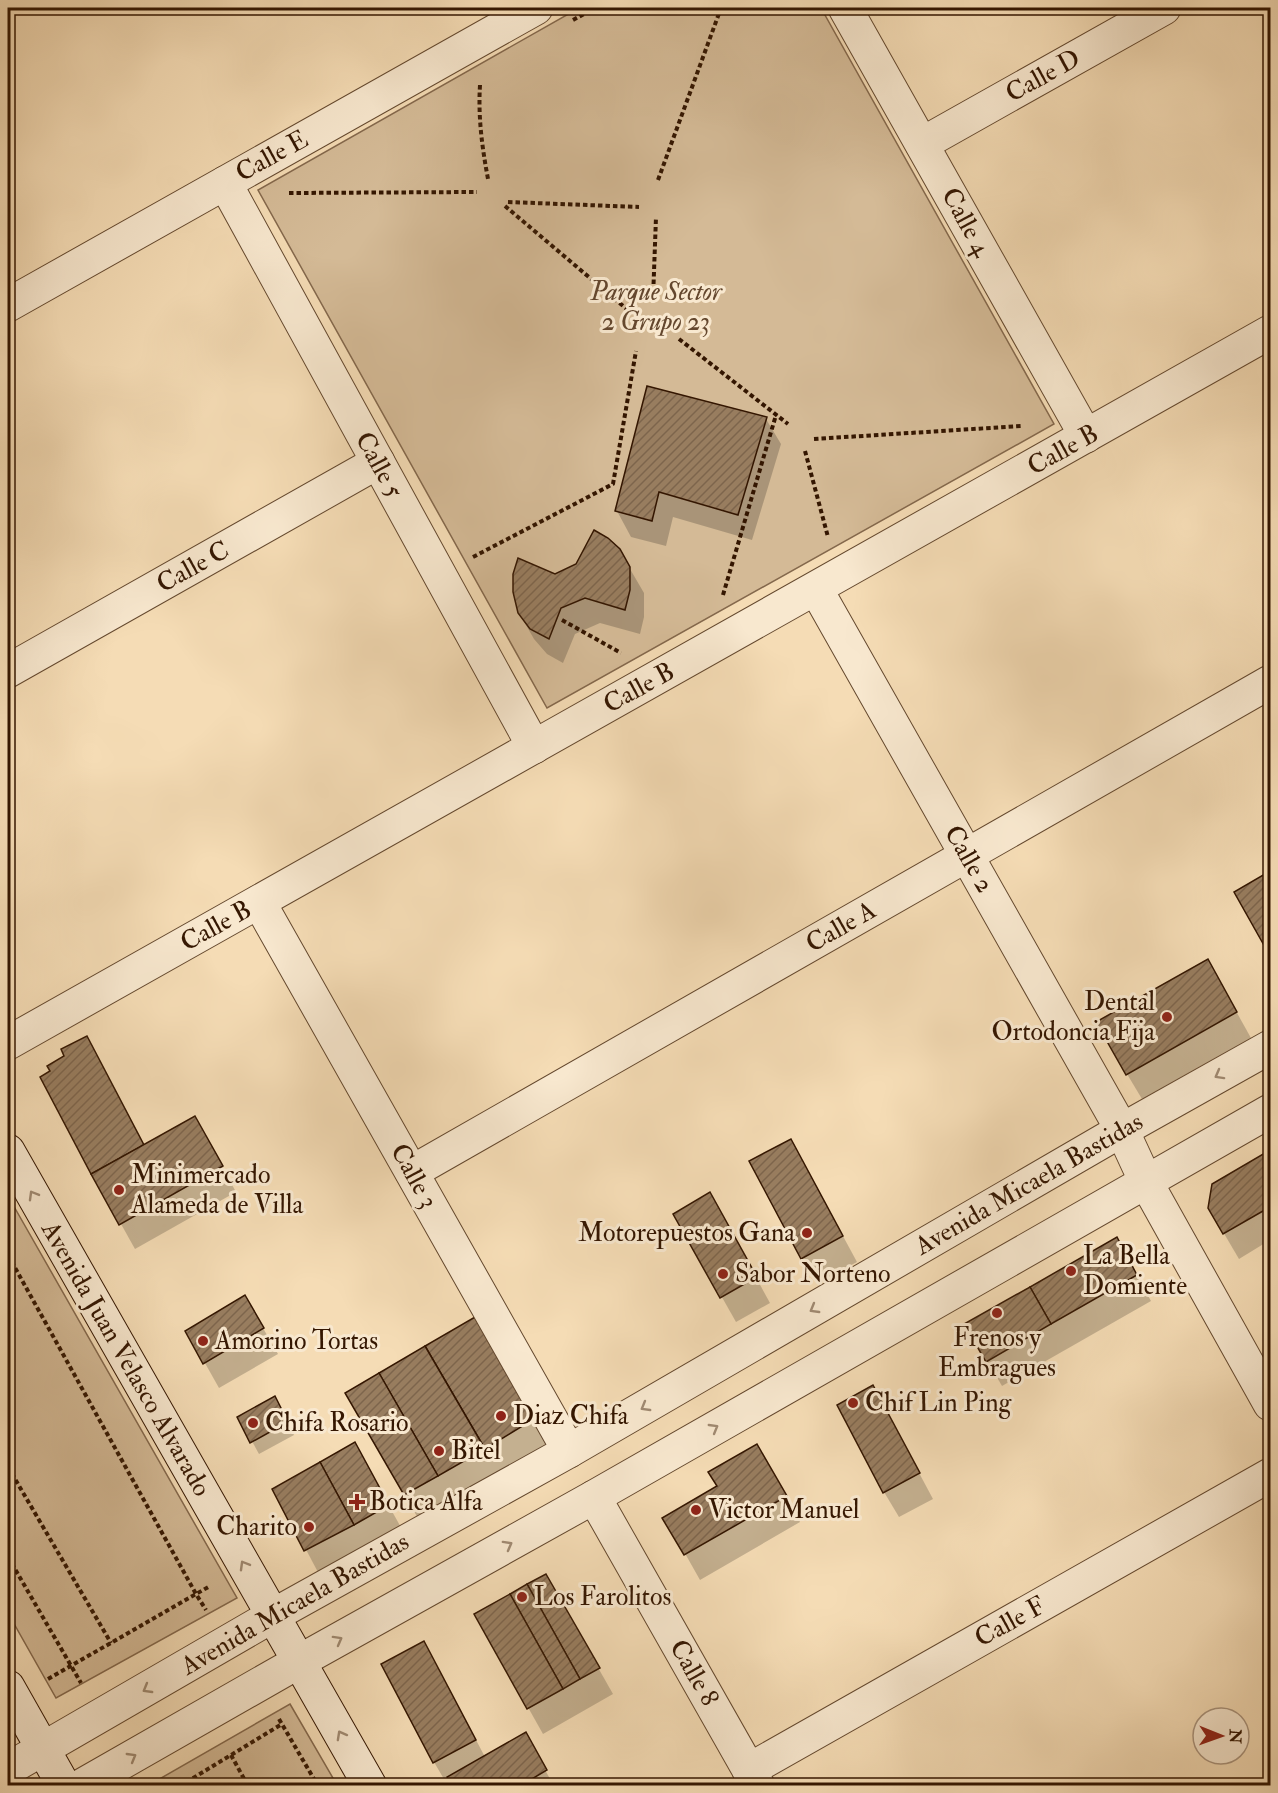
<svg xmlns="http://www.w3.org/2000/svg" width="1278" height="1793" font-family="'IM FELL Double Pica',serif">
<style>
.green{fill:#d4ba96;stroke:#84684c;stroke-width:1.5}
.shadow{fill:#0003}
.building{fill:url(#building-hatch);stroke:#341601;stroke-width:1.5}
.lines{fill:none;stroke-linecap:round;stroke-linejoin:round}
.minor-casing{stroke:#64482e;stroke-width:35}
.tertiary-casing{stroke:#64482e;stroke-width:35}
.secondary-casing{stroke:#341601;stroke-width:35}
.path{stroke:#341601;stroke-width:4;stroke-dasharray:4.5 3;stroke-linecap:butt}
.minor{stroke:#f8e8cf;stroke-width:33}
.tertiary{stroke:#f8e8cf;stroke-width:33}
.secondary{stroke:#f8e8cf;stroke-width:33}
.oneway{stroke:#a08a72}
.poi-dot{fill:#8f2418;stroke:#f8e8cf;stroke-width:2}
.labels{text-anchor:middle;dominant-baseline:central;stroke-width:6;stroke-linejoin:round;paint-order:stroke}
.street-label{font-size:26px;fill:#341601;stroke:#f8e8cf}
.park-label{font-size:26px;font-style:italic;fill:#64472e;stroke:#f8e8cf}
.poi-label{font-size:26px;fill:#341601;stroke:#f8e8cf;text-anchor:start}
</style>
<defs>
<pattern id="building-hatch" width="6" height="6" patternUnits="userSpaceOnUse" patternTransform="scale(1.5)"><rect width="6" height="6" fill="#987d5f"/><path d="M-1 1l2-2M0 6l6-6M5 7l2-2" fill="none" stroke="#7d654c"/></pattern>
</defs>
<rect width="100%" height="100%" fill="#f5dcb5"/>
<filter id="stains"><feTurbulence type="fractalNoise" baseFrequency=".00333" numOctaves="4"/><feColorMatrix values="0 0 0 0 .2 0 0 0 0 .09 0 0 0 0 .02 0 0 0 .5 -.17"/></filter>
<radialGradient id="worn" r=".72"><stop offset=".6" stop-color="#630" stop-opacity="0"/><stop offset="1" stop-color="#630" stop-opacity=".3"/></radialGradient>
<g class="green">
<path d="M579,8h242l233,416 -507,284 -289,-518z"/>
<path d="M8,1196l229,402 -181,100 -48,-85z"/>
<path d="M290,1704l47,81h-188z"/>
</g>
<g class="shadow">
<path d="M766,419l15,25 -29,96 -79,-23 -7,29 -35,-9 -14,-26z"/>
<path d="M619,550l25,43v24l-4,17 -40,-11 -25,11 -12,29 -16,-9 -13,-15 -15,-26 36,-38z"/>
<path d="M1270,873v80l-34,-61z"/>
<path d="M1222,986l29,52 -109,61 -15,-25z"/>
<path d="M209,1143l27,49 -101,57 -42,-75 51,-28z"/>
<path d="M1270,1152v88l-31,19 -30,-51 4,-23z"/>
<path d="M751,1162l54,4 52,96 -40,21z"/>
<path d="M675,1214l49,5 46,84 -34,19z"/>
<path d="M1131,1265l20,36 -149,85 -36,-62z"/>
<path d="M245,1297l33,57 -59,34 -32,-57z"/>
<path d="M474,1319l73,126 -128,75 -72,-127z"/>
<path d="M282,1411l12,24 -35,19 -20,-36z"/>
<path d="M887,1413l46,86 -34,18 -15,-25z"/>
<path d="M756,1446l44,76 -100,58 -35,-62 54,-31z"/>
<path d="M369,1470l34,61 -83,45 -46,-87z"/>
<path d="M546,1576l67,118 -70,40 -67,-119z"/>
<path d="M438,1668l47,89 40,-23 29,52h-106l-14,-24z"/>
</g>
<g class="building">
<path d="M647,386l120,31 -29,98 -79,-23 -7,29 -37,-10z"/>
<path d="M594,530l14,8 12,11 10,18v23l-5,20 -40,-12 -24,10 -12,31 -19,-10 -12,-16 -5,-21v-18l5,-16 37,16 21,-10z"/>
<path d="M1270,871v85l-36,-64z"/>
<path d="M1208,959l29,53 -111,63 -30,-53z"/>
<path d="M87,1036l57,109 -53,29 -51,-97 10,-6 -3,-5 17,-10 -3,-7z"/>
<path d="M195,1116l28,50 -104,59 -28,-51z"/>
<path d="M791,1139l52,97 -42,23 -52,-98z"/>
<path d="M1270,1150v57l-47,27 -15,-26 4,-24z"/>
<path d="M710,1192l47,85 -37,21 -47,-84z"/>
<path d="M1117,1237l20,38 -86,49 -21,-37z"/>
<path d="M1030,1287l21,37 -65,38 -22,-38z"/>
<path d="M245,1295l19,33 -61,36 -18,-33z"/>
<path d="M475,1317l59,102 -49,30 -60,-103z"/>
<path d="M425,1346l60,103 -47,27 -59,-103z"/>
<path d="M379,1373l59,103 -34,19 -59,-102z"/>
<path d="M873,1385l47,88 -37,20 -46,-88z"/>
<path d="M275,1396l13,26 -38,21 -13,-26z"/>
<path d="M355,1442l34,63 -35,20 -34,-63z"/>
<path d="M757,1444l30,52 -103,59 -22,-37 55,-32 -9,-14z"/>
<path d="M320,1462l34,63 -50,26 -32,-62z"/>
<path d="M546,1574l54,94 -20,11 -53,-95z"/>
<path d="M527,1584l53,95 -17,10 -53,-95z"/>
<path d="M510,1594l53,95 -36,20 -53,-95z"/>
<path d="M424,1641l52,99 -43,23 -52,-99z"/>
<path d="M526,1732l21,38 -27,16h-69l-4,-9z"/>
</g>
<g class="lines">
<defs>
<g id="minor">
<path d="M845,8l241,428"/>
<path d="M922,144l242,-136"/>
<path d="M225,183l309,564"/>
<path d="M8,305l528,-297"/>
<path d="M816,589l306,541 24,52 124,222"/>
<path d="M8,671l370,-209"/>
<path d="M259,902l310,549"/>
<path d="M8,1043l1262,-711"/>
<path d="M412,1172l858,-490"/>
<path d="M594,1497l164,289"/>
<path d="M749,1770l521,-295"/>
</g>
<g id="tertiary">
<path d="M8,1769l266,-154 295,-164 553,-321 148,-83"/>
<path d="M81,1786l219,-125 294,-164 676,-386"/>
</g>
<g id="secondary">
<path d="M8,1151l362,635"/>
<path d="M8,1687l56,99"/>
</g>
</defs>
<use href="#minor" class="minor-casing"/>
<use href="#tertiary" class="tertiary-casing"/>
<use href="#secondary" class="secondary-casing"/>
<g class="path">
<path d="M573,20l22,-12"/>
<path d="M480,85c-2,32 2,62 8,94"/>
<path d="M658,180l63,-172"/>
<path d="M289,193l188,-1"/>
<path d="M508,202l131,5"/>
<path d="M505,206l124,105"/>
<path d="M653,299l3,-82"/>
<path d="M679,339l109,85"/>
<path d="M814,439l207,-13"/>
<path d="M805,451l23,86"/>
<path d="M473,557l140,-73 23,-133"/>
<path d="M723,595l53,-180"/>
<path d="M562,620l59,33"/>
<path d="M8,1255l188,339 10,16"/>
<path d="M8,1467l103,176"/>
<path d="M8,1557l73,126"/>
<path d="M48,1679l162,-93"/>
<path d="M279,1719l39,67"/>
<path d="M231,1755l17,31"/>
<path d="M180,1786l102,-62"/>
</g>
<use href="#minor" class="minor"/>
<use href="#tertiary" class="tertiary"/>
<use href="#secondary" class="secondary"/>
</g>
<defs><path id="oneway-chevron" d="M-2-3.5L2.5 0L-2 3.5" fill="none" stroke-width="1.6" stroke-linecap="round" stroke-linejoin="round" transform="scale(1.5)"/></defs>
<g class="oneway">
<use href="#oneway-chevron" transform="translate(1219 1075) rotate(151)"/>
<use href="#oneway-chevron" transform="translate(33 1195) rotate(-120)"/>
<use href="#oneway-chevron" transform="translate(814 1309) rotate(150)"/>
<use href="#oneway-chevron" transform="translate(645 1407) rotate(150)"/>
<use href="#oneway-chevron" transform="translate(714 1428) rotate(-30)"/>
<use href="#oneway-chevron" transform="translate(508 1545) rotate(-29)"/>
<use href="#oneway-chevron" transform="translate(244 1565) rotate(-120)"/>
<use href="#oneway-chevron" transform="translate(338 1640) rotate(-29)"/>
<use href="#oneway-chevron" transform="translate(147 1689) rotate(150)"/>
<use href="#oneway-chevron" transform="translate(341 1735) rotate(-119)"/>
<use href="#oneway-chevron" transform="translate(132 1757) rotate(-30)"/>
</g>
<g class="poi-dot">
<circle cx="1167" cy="1017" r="6"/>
<circle cx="119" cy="1190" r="6"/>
<circle cx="807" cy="1233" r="6"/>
<circle cx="1071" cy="1271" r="6"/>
<circle cx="723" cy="1274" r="6"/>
<circle cx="997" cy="1313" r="6"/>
<circle cx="203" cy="1341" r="6"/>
<circle cx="853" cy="1403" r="6"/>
<circle cx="501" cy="1416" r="6"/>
<circle cx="253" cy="1423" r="6"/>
<circle cx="439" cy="1451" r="6"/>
<path d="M354 1493h6v6h6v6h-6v6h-6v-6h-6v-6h6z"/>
<circle cx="696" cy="1510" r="6"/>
<circle cx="309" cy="1527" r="6"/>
<circle cx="522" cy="1597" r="6"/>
</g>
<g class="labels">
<g class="street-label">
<text transform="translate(1043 76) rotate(-29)">Calle D</text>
<text transform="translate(272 156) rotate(-29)">Calle E</text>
<text transform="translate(966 222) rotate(61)">Calle 4</text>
<text transform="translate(1063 450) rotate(-29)">Calle B</text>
<text transform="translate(379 465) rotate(61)">Calle 5</text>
<text transform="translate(193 567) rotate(-29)">Calle C</text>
<text transform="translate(639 688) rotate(-29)">Calle B</text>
<text transform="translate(969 859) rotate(60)">Calle 2</text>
<text transform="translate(216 926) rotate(-29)">Calle B</text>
<text transform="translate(841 927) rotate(-30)">Calle A</text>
<text transform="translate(414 1176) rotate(61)">Calle 3</text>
<text transform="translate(1029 1184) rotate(-30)">Avenida Micaela Bastidas</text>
<text transform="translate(126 1359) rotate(60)">Avenida Juan Velasco Alvarado</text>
<text transform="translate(295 1604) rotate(-30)">Avenida Micaela Bastidas</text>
<text transform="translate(1010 1622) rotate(-29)">Calle F</text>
<text transform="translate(694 1673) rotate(60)">Calle 8</text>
</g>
<g class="park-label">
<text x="656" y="292">Parque Sector<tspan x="656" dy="30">2 Grupo 23</tspan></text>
</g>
<g class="poi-label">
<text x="1155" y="1002" text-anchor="end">Dental<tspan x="1155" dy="30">Ortodoncia Fija</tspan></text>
<text x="131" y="1175">Minimercado<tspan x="131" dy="30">Alameda de Villa</tspan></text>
<text x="795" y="1233" text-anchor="end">Motorepuestos Gana</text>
<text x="1083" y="1256">La Bella<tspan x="1083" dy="30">Domiente</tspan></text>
<text x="735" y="1274">Sabor Norteno</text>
<text x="997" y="1338" text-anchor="middle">Frenos y<tspan x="997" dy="30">Embragues</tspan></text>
<text x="215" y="1341">Amorino Tortas</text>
<text x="865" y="1403">Chif Lin Ping</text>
<text x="513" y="1416">Diaz Chifa</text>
<text x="265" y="1423">Chifa Rosario</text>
<text x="451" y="1451">Bitel</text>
<text x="369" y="1502">Botica Alfa</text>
<text x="708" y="1510">Victor Manuel</text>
<text x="297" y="1527" text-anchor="end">Charito</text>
<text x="534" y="1597">Los Farolitos</text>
</g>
</g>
<rect width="1278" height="1793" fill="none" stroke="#f5dcb5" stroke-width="30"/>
<rect x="9" y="9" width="1260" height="1775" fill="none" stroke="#341601" stroke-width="3"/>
<rect x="15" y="15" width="1248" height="1763" fill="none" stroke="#341601" stroke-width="1.5"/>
<g transform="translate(1221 1736) rotate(91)"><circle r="28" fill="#f8e8cf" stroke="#aa947d" stroke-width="1.5"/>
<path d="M0-4.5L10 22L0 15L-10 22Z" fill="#8f2418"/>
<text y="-9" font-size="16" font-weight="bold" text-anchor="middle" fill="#341601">N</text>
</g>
<rect width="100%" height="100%" filter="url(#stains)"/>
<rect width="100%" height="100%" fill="url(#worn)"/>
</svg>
